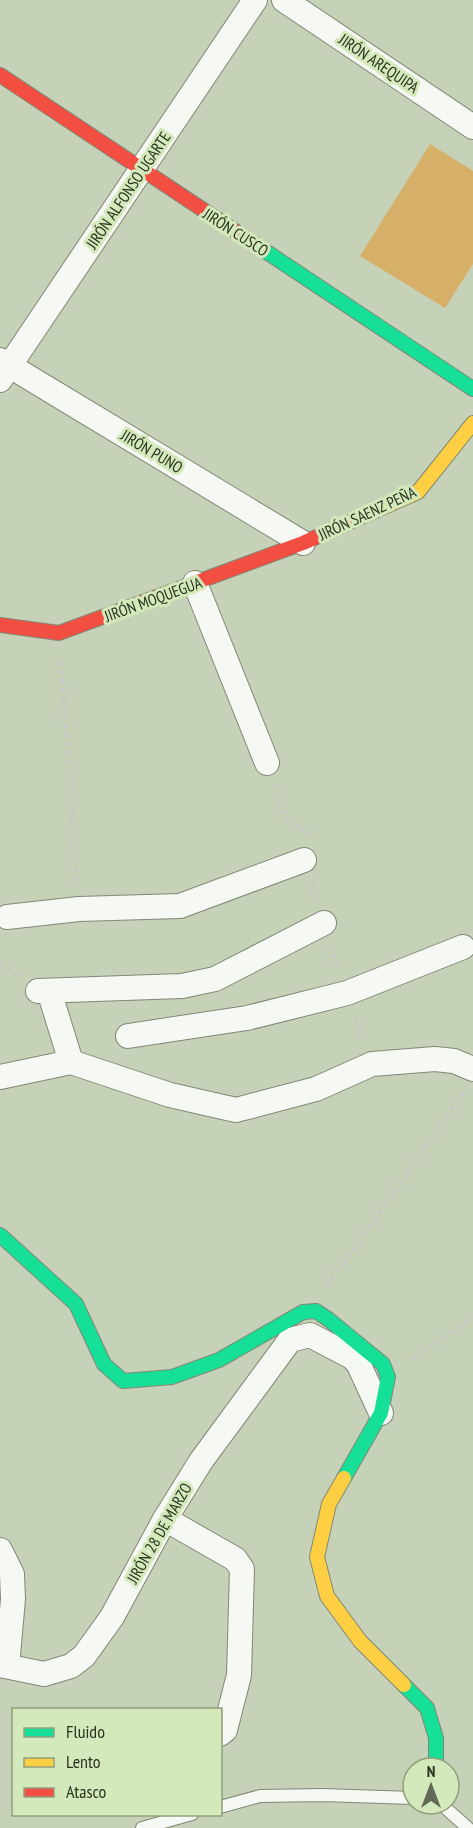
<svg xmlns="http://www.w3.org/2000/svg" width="473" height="1828" font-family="'PT Sans Narrow',sans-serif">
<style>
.green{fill:#d6af69}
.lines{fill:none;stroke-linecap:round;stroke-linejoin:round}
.lane-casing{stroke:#808875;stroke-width:14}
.street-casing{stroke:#808875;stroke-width:26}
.fast-casing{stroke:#808875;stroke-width:16}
.slow-casing{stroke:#808875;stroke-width:16}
.jam-casing{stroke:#808875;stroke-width:16}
.path{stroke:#c6cac2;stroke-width:4;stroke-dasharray:4.5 4.5;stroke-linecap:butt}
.lane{stroke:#f6f8f4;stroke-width:12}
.street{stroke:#f6f8f4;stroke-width:24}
.fast{stroke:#16e098;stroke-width:14}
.slow{stroke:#ffcf43;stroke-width:14}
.jam{stroke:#f24e42;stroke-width:14}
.labels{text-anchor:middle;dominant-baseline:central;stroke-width:6;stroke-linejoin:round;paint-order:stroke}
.street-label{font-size:16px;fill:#2a3221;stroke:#d4e9bb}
</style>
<rect width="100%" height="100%" fill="#c6d2b8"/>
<path class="green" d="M430,144l43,27v93l-28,44 -85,-52z"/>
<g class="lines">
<defs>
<g id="lane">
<path d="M441,1804l27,24"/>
<path d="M220,1807l40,-11 62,-1 91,3"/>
<path d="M142,1828l50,-14"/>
</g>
<g id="street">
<path d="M284,0l189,127"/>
<path d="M0,360l303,183"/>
<path d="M0,380l255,-380"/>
<path d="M195,583l72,180"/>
<path d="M7,917l72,-8 101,-3 124,-46"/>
<path d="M38,991l144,-5 33,-7 109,-56"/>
<path d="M49,991l22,71"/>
<path d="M128,1036l119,-18 100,-25 116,-46"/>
<path d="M0,1077l71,-15 99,33 66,15 80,-21 56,-25 63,-5 19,2 19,8"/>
<path d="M165,1519l70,40 7,10 -3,106 -14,55 -5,4"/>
<path d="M0,1550l12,24 1,25 -6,67"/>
<path d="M0,1665l44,9 27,-8 13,-10 28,-39 53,-98 36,-58 89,-121 20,-5 42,22 6,6 23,50"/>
</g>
<g id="fast">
<path d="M244,237l229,152"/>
<path d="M0,1235l76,69 28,60 19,17 49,-4 47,-17 84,-48 13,-1 12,8 55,45 5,13 -7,36 -37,65"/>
<path d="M404,1685l23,23 9,30v30"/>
</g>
<g id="slow">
<path d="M359,518l59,-26 55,-69"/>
<path d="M344,1478l-15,26 -12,53 10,39 33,45 44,44"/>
</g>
<g id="jam">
<path d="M0,75l244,162"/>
<path d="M0,625l59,8 244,-90 56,-25"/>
</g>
</defs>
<use href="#lane" class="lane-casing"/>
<use href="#street" class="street-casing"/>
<use href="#fast" class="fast-casing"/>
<use href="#slow" class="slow-casing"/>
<use href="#jam" class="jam-casing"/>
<g class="path">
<path d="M61,661l16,223"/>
<path d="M275,784l14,40 19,8 -3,3"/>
<path d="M311,883l6,19"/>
<path d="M330,946l9,24"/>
<path d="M0,963l18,13"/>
<path d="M355,1017l9,24"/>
<path d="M325,1286l29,-37 110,-157"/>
<path d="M413,1359l60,-42"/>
</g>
<use href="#lane" class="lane"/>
<use href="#street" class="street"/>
<use href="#fast" class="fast"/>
<use href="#slow" class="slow"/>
<use href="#jam" class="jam"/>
</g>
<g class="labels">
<g class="street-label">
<text transform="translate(379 63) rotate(34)">JIRÓN AREQUIPA</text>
<text transform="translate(128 190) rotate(-56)">JIRÓN ALFONSO UGARTE</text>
<text transform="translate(236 232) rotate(33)">JIRÓN CUSCO</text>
<text transform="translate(152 451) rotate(31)">JIRÓN PUNO</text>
<text transform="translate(367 513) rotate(-25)">JIRÓN SAENZ PEÑA</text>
<text transform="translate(153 599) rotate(-20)">JIRÓN MOQUEGUA</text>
<text transform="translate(159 1533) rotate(-60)">JIRÓN 28 DE MARZO</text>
</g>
</g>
<rect x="12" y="1708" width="210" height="108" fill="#d4e9bb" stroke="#90a07d" stroke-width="1.5"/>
<rect x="24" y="1728" width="30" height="9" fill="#16e098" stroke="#90a07d" stroke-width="1.5"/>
<text x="66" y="1738" font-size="18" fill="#2a3221">Fluido</text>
<rect x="24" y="1758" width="30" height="9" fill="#ffcf43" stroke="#90a07d" stroke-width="1.5"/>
<text x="66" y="1768" font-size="18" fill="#2a3221">Lento</text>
<rect x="24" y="1788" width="30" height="9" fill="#f24e42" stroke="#90a07d" stroke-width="1.5"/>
<text x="66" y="1798" font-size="18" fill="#2a3221">Atasco</text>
<g transform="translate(431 1786)"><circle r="28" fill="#d4e9bb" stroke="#90a07d" stroke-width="1.5"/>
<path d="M0-4.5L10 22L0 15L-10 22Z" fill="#616a56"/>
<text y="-9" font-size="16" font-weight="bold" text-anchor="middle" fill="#2a3221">N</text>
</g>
</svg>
